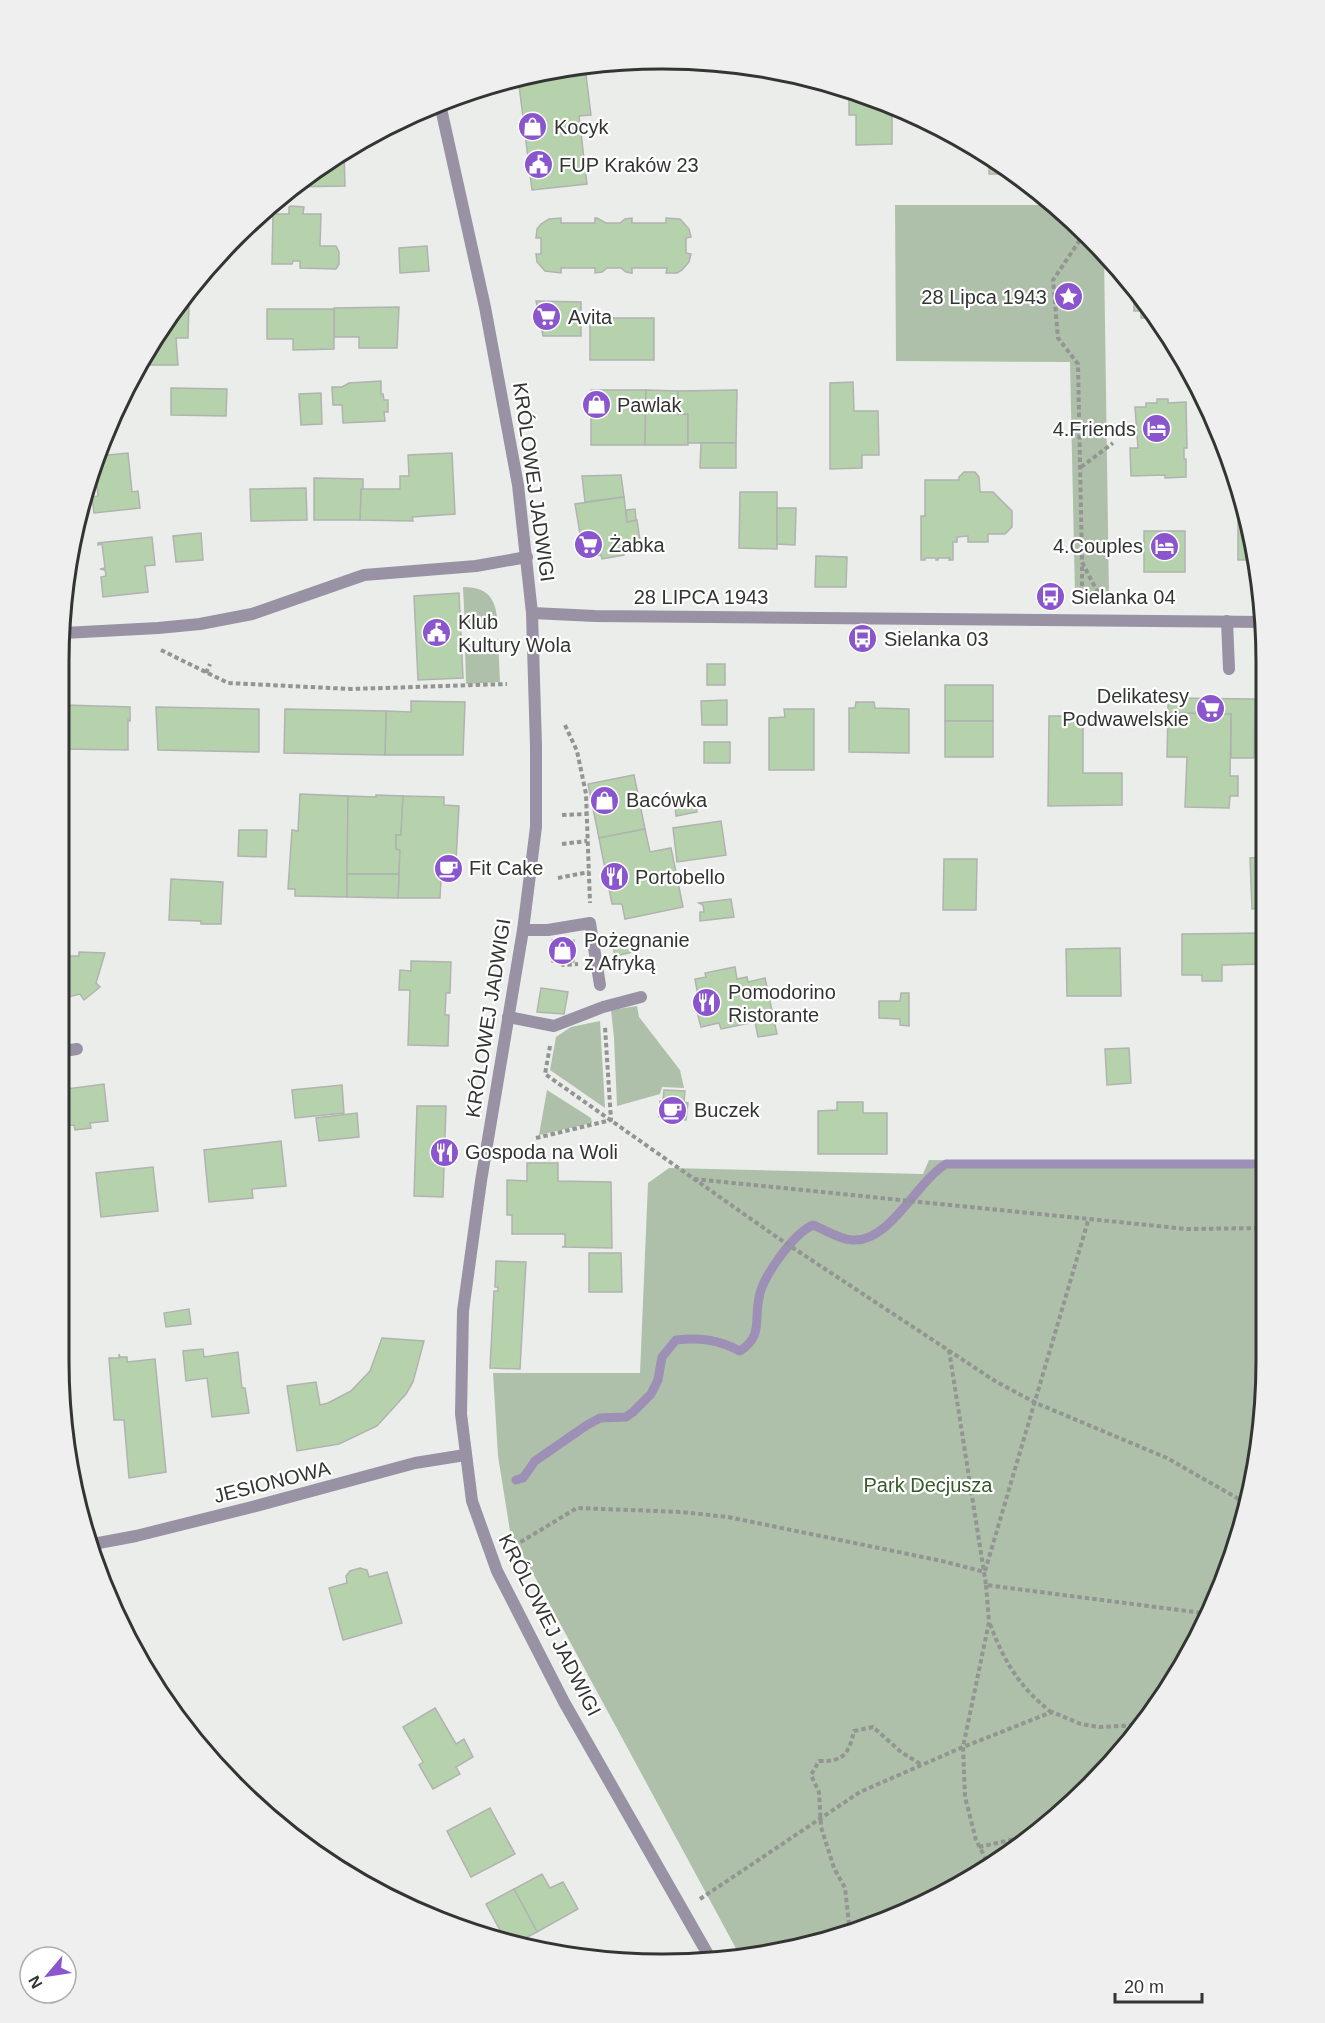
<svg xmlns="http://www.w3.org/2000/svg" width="1325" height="2023" font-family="Arial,sans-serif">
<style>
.green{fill:#afc0aa}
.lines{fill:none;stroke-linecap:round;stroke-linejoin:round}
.stream{stroke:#9d8fb6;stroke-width:9}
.building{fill:#b6d2ad;stroke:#b0b3af;stroke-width:1.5}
.path{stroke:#929592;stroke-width:4;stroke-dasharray:4.5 3;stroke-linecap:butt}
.service{stroke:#9892a4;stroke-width:12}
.minor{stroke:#9892a4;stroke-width:12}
.tertiary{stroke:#9892a4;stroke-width:12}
.labels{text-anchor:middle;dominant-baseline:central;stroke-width:4.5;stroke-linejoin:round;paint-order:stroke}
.poi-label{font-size:20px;fill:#333533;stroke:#fff;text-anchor:start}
.street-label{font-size:20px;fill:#333533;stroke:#fff}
.park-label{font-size:20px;fill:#365a28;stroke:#fff}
.rim{fill:none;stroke:#333533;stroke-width:3}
</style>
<rect width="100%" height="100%" fill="#eaede9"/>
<g class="green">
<path d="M895,205h160l49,50 5,341 -34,-1 -5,-233 -174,-1z"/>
<path d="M463,587c30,0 34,17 35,43l-21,1 -2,-5 -10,1z"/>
<path d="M477,639h21l2,43 -34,2 -1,-39 12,-2z"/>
<path d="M637,1006l2,11 41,53 4,18 -22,-1 -2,7 -43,12 -3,-68 -3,-28z"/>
<path d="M600,1021l5,87 -55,-38 6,-33 15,-10z"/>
<path d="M547,1090l44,28 1,5 -53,12z"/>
<path d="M929,1160l334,5 -2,274 -41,153 -35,71 -68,95 -119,105 -69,39 -110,42 -80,10 -229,-423 -12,-75 -5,-83h147l8,-190 21,-15 254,6z"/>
</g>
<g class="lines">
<path class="stream" d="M516,1480l7,-2 12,-17 52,-36 13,-7 26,-1 7,-5 18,-18 7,-14 4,-23 14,-17c24,-3 43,0 64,11 23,-15 14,-30 19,-53 3,-21 35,-65 54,-73 13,5 25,14 39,15 38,3 64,-58 94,-76h317"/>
</g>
<g class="building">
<path d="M573,68l1,9 12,-2 5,40 -12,1 8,68 -55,6 -14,-113z"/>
<path d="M849,89l43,17v38l-36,1v-30h-7z"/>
<path d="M344,153l1,33 -54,1 4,-3z"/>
<path d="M989,157l24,17h-24z"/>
<path d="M291,206l13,1 -1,7h18l-1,32h16l3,6v12l-3,5 -36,-1v-7h-7l-1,3h-20l1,-50h16v-7z"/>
<path d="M561,218v5h34v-5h2l9,5h14l5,-4 7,-1v5h34v-5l14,1 9,10 2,8 -5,1v15l5,1 -2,8 -7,8 -5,3h-11l1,-5h-35v5l-6,-1 -5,-4h-14l-5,4 -7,1v-5h-34v5l-16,-2 -8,-9 -1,-8h5v-16h-5l1,-9 4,-5 8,-5z"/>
<path d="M427,246l2,25 -29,2 -1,-25z"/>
<path d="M1134,286l18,25 -1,7h-10v-7h-7z"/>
<path d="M536,301l45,1v34h-38z"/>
<path d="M183,302h6l-1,36h-12l2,27h-37z"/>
<path d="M399,307l-2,41h-38v-11h-25v-29z"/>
<path d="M267,309h67v40l-41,1v-11h-26z"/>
<path d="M607,318h47v42h-64v-35h17z"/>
<path d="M381,381v13h2l1,6h4v12h-4l1,9 -42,2 -1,-18h-9l-1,-18h10l7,-4z"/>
<path d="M853,382l1,29h24l1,44h-17v13l-32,1v-86z"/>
<path d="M171,388l56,1 -1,27 -55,-1z"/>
<path d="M591,390h55l-1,55h-54z"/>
<path d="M646,390l32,1v23h10v31h-43z"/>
<path d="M737,390l-1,53h-48v-29h-10v-23z"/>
<path d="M321,393l1,31 -21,1 -2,-31z"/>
<path d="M1157,399h11v4l18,-1 1,46h-3v11h2v18l-21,1v-3l-34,1 -1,-28h8l-3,-41h11v-4h11z"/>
<path d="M701,443h35v25h-36z"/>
<path d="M128,453l4,39 6,-1 2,17 -46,5 -2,-16 6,-1 -3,-31 3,-9z"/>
<path d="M452,453l3,61 -43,3 1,4 -53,-1 1,-31h39v-13h9l-1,-21z"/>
<path d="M964,472h11l4,5 1,15h13l19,19v16l-7,7h-17v8h-20v-6l-11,1v5h-4v18h-4l1,-2h-12v2h-2v-2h-11v2h-4v-44h4v-36h34v-3z"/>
<path d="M621,475l3,22 -39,5 -3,-26z"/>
<path d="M314,478l49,1v10h-2l-1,31h-46z"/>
<path d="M306,488l1,32 -56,1 -1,-32z"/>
<path d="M740,492h37v57l-38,-1z"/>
<path d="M624,497l3,25 10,-2 4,28 -17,3v4l-22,4 -1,-4 -17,2 -9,-53z"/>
<path d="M777,508h19l-1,37 -18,-1z"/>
<path d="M635,509l1,11 -9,2 -1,-12z"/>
<path d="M1238,520h10l7,40h-17z"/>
<rect x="1144" y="531" width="41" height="41"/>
<path d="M201,533l2,27 -27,2 -3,-26z"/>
<path d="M152,537l3,28 -10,1 3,26 -45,5 -2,-20 5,-1 -1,-6 -5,-1 5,-1 -3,-24 -4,1v-2z"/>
<path d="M816,556l31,1 -1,30h-31z"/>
<path d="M459,593l4,85 -45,2 -4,-84z"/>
<rect x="707" y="664" width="18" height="21"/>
<rect x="945" y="685" width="48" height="36"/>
<path d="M1168,698l87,1 -1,59h-23v-44l-63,-1z"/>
<path d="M727,700v25h-25l-1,-24z"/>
<path d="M411,701l54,1 -2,53h-78l1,-44 25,1z"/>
<path d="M856,702h18l1,6 34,1v44l-60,-1v-44h6z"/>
<path d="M64,705l66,2v14l-2,-1v30l-64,-1z"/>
<path d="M156,707l103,2v43l-101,-2z"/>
<path d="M285,709l101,2 -1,44 -101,-2z"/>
<path d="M784,709h30v61h-45v-52l16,-1z"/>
<path d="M1168,713l63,1 -1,62h8v20h-8l-1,12 -44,-1 2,-50h-20z"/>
<path d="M1049,716h34v57h39v32l-74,1z"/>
<rect x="945" y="721" width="48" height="36"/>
<rect x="704" y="742" width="26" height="21"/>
<path d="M634,775l11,54 -46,9 -11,-54z"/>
<path d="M300,794l48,2 -1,101 -52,-1v-7h-7l4,-59 6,1z"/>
<path d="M376,795l27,1 -2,39h-5v14l4,1 -1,24h-52l1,-78 28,1z"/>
<path d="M403,796l41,1v8l15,1 -4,72h-14l-1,20h-42l2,-48 -4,-1v-14h5z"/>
<path d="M694,800l3,12 -21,4 -1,-12z"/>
<path d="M721,821l5,34 -49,7 -4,-34z"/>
<path d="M645,829l5,23 21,-4 12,59 -58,12 -3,-15h-10l-13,-66z"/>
<path d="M239,830h28l-1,27 -28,-1z"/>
<path d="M64,852h1l-1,68z"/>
<path d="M1264,857v51l-12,1 -2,-51z"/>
<path d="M944,859h33l-1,51h-33z"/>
<path d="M347,874h52l-1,24 -51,-1z"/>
<path d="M171,879l52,3 -2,42h-20v-3l-32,-1z"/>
<path d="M731,899l3,18 -34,4v-9h4l-1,-7 -4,-2z"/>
<path d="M1264,933v31l-42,1v16h-20v-6h-20v-41z"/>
<path d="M630,936l3,16 -18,4 -3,-16z"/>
<rect x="552" y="940" width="22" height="22"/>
<path d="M1120,948l1,48h-54l-1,-47z"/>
<path d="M79,952l26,1 -9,30 4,4 -16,13 -4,-6 -16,4v-42h15z"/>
<path d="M411,961l40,1 -1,31h-4l-1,22h4l-1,31 -40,-1 2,-55h-11l1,-20 11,1z"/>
<path d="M735,967l2,12 10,-2 1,5 17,-4 12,56 -19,3 -3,-15 -34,7 -2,-6 -18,4 -5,-19 4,-1 -5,-28 11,-2 -1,-4z"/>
<path d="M541,988l27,4 -4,22 -27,-2z"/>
<path d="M901,993h8v33l-9,-1v-6l-21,-1v-17h21z"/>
<path d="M1129,1048l2,35 -24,2 -2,-36z"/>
<path d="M64,1064l3,25 37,-5 4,37 -18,2 1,5 -16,2 -1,-5 -10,1z"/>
<path d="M342,1085l2,28 -49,5 -3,-28z"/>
<path d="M664,1090l21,1 -1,11 4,1 -2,17 -27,-3 1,-16h3z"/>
<path d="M837,1102h26v11h24v41h-69v-43l19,-1z"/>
<path d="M417,1106h29l-3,91 -29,-1z"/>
<path d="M357,1113l2,24 -40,4 -3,-23z"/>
<path d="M281,1141l5,45 -34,3 1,9 -44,4 -5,-52z"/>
<path d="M527,1163h31v18l53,1 1,66 -50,-1 3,-1v-12h-53v-19h-5v-35l20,1z"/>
<path d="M153,1167l5,44 -57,6 -5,-44z"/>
<path d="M589,1253h32l1,39h-33z"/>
<path d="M496,1261l30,1 -6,107 -30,-1 4,-77h4v-4h-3z"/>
<path d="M189,1309l2,15 -25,3 -2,-14z"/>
<path d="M382,1338l42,3 -11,41 -7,12 -29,32 -38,18 -42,7 -10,-65 29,-4 4,23 8,-2 23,-12 19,-20z"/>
<path d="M203,1349l1,8 34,-5 4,36h3l4,25 -37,4 -5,-39 -21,3 -3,-30z"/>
<path d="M119,1354l1,3h7v5l28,-3 11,113 -37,6 -5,-58h-10l-5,-62h10z"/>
<path d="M360,1568l7,2 2,7 18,-5 15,51 -59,17 -14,-52 18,-5 -1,-7 4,-5z"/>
<path d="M435,1708l21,36 8,-5 9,18 -17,10 4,7 -27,15 -14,-24 4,-3 -20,-35z"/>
<path d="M490,1808l25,46 -44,23 -24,-46z"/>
<path d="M542,1874l8,14 13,-6 15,27 -41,23 -23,-43z"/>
<path d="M514,1889l23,43 -19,10 3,4 -14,-3 -21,-39z"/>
</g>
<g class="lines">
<g class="path">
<path d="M1084,234l-31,46 5,58 20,26 4,198 20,39"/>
<path d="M1081,467l32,-24"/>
<path d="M1082,601v-38"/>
<path d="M161,650l67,33 123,6 156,-5"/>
<path d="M206,673l4,-9"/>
<path d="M565,725l12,26 9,43 4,109"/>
<path d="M562,815l24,-1"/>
<path d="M562,844l25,-3"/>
<path d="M558,878l31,-6"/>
<path d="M562,962l1,3 15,-1"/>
<path d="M550,1046l-5,28 233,164 217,143 41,22 131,55 77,44"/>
<path d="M536,1138l75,-18 -6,-93"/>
<path d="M694,1179l493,50 75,-1"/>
<path d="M949,1350l37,235 224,29"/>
<path d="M514,1546l63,-38 104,4 47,5 214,44 43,11"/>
<path d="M985,1571l103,-350"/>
<path d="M986,1585l3,37 -26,125 2,50 11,43 14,27"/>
<path d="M990,1624c14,37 29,63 61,88"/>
<path d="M979,1847l49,-11"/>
<path d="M700,1899l160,-107 103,-45 89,-35 29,12 18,3 42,-2"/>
<path d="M850,1932l-5,-44 -11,-20 -13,-41 -2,-35 -8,-17 8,-14c25,1 30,-8 35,-30l19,-4 28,25 21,13"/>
</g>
<g class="service">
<path d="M1227,621l2,48"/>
<path d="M523,930h25l42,-7 10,62"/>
<path d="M508,1017l46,9 49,-19 38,-10"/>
</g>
<g class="minor">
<path d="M532,613l63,3 670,6"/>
<path d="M64,633l94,-5 42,-4 52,-10 112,-39 112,-9 51,-9"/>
<path d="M64,1051l13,-2"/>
</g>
<g class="tertiary">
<path d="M440,104l45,203 33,178 14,128 4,133v81l-13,103 -42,251 -18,130 -2,103 11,87 25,70 67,131 146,256"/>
<path d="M88,1545l48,-9 116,-29 163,-44 50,-8"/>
</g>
</g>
<defs>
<symbol id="shop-disc" viewBox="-11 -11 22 22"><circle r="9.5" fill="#8a55cd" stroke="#fff"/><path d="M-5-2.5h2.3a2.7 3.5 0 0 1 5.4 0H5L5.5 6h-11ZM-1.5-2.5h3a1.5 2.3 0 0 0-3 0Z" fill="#fff"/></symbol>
<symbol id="civic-disc" viewBox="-11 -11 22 22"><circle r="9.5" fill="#8a55cd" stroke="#fff"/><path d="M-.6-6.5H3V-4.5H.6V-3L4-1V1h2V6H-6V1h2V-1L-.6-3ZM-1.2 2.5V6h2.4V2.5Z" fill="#fff"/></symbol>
<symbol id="sight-disc" viewBox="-11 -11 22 22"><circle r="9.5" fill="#8a55cd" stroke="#fff"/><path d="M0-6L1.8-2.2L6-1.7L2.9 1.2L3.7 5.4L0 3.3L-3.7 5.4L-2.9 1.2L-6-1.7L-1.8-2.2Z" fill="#fff"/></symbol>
<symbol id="supermarket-disc" viewBox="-11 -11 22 22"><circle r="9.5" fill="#8a55cd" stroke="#fff"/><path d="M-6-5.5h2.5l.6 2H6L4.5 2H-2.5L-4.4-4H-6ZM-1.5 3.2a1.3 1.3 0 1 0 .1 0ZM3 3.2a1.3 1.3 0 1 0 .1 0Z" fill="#fff"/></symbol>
<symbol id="hotel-disc" viewBox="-11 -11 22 22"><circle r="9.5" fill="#8a55cd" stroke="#fff"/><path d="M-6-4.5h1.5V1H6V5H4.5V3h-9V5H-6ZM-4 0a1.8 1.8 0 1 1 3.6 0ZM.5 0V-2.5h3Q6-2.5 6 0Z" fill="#fff"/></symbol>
<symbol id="bus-disc" viewBox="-11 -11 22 22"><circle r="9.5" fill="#8a55cd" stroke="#fff"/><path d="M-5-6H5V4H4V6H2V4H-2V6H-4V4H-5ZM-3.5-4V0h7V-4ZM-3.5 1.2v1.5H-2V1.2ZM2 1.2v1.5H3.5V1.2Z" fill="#fff"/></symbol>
<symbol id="cafe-disc" viewBox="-11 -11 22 22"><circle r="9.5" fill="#8a55cd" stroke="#fff"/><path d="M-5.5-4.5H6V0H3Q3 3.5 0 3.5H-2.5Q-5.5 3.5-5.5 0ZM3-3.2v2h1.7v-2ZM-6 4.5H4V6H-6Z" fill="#fff"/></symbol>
<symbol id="restaurant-disc" viewBox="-11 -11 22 22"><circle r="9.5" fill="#8a55cd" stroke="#fff"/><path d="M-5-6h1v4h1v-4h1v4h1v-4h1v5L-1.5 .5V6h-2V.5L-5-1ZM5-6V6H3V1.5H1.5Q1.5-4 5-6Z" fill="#fff"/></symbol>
</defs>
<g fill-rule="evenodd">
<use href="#shop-disc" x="516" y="110" width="33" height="33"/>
<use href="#civic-disc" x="522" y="148" width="33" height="33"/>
<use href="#sight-disc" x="1052" y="280" width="33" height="33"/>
<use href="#supermarket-disc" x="530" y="300" width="33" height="33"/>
<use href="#shop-disc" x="580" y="388" width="33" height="33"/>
<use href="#hotel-disc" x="1140" y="412" width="33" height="33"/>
<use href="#supermarket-disc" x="572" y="528" width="33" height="33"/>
<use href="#hotel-disc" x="1148" y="530" width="33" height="33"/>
<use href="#bus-disc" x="1034" y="580" width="33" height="33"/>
<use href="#civic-disc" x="420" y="616" width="33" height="33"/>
<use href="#bus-disc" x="846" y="622" width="33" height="33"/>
<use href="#supermarket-disc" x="1194" y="692" width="33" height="33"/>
<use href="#shop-disc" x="588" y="784" width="33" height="33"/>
<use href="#cafe-disc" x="432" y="852" width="33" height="33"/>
<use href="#restaurant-disc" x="598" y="860" width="33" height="33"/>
<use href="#shop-disc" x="546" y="934" width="33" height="33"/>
<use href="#restaurant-disc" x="690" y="986" width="33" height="33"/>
<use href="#cafe-disc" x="656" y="1094" width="33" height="33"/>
<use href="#restaurant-disc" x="428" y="1136" width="33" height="33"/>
</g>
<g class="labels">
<g class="poi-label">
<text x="554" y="127">Kocyk</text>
<text x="559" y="165">FUP Kraków 23</text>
<text x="1047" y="297" text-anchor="end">28 Lipca 1943</text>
<text x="568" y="317">Avita</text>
<text x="617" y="405">Pawlak</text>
<text x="1136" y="429" text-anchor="end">4.Friends</text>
<text x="609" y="545">Żabka</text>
<text x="1143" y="546" text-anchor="end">4.Couples</text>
<text x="1071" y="597">Sielanka 04</text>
<text x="458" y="622">Klub<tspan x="458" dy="23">Kultury Wola</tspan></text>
<text x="884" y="639">Sielanka 03</text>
<text x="1189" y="696" text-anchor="end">Delikatesy<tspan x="1189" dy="23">Podwawelskie</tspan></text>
<text x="626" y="800">Bacówka</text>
<text x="469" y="868">Fit Cake</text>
<text x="635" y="877">Portobello</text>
<text x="584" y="940">Pożegnanie<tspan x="584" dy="23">z Afryką</tspan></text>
<text x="728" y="992">Pomodorino<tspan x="728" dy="23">Ristorante</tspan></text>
<text x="694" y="1110">Buczek</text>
<text x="465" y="1152">Gospoda na Woli</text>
</g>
<g class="street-label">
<text transform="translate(534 482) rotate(82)">KRÓLOWEJ JADWIGI</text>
<text x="701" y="597">28 LIPCA 1943</text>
<text transform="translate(488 1018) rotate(-81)">KRÓLOWEJ JADWIGI</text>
<text transform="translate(272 1482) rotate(-14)">JESIONOWA</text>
<text transform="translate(550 1625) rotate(63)">KRÓLOWEJ JADWIGI</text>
</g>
<g class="park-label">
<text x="928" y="1485">Park Decjusza</text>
</g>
</g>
<path d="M0 0H1325V2023H0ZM662 69H663A593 593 0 0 1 1256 662V1361A593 593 0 0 1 663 1954H662A593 593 0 0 1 69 1361V662A593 593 0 0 1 662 69Z" fill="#efefef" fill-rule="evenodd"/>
<path class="rim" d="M662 69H663A593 593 0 0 1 1256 662V1361A593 593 0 0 1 663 1954H662A593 593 0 0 1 69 1361V662A593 593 0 0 1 662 69Z"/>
<g transform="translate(48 1975) rotate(241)"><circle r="28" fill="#ffffff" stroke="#adaead" stroke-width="1.5"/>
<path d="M0-4.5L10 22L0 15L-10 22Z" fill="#8a55cd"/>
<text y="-9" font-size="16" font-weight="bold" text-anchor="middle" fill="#333533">N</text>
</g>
<path d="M1115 1993v9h87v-9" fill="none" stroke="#333533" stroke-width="3"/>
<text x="1124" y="1993" font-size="18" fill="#333533" stroke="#ffffff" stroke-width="4.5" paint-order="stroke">20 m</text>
</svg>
